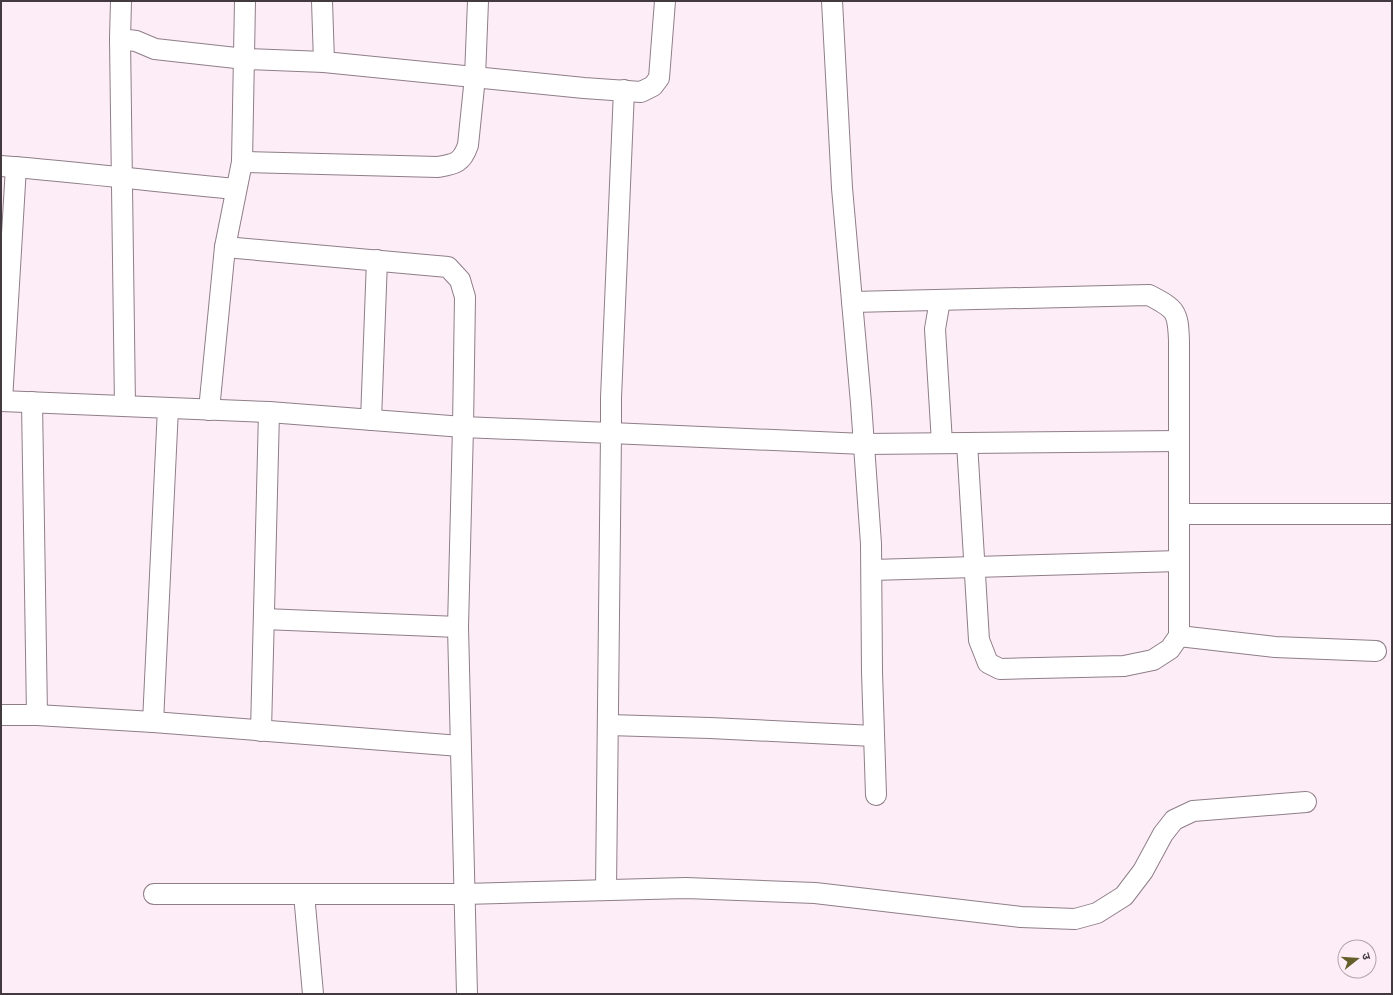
<svg xmlns="http://www.w3.org/2000/svg" width="1393" height="995" font-family="'Exo 2','Noto Sans Devanagari',sans-serif">
<style>
.lines{fill:none;stroke-linecap:round;stroke-linejoin:round}
.minor-casing{stroke:#8f7e88;stroke-width:22}
.minor{stroke:#fff;stroke-width:20}
</style>
<rect width="100%" height="100%" fill="#fdedf6"/>
<g class="lines">
<defs>
<g id="minor">
<path d="M121,1l-1,38 16,2 19,8 90,10 79,3"/>
<path d="M322,1l2,61 260,26 57,4 12,-6 6,-8 6,-77"/>
<path d="M832,1l10,187 19,215 10,141 1,128 4,123"/>
<path d="M120,39l5,367"/>
<path d="M624,90l-13,308v35l253,11 315,-3"/>
<path d="M242,162l196,5c17,-3 24,-4 30,-22l7,-68 3,-76"/>
<path d="M1,166c79,6 157,16 235,23"/>
<path d="M940,300l-5,29 7,114"/>
<path d="M852,302l297,-7c27,14 29,16 30,46v295l-9,13 -17,11 -29,6 -124,3 -12,-6 -9,-23 -12,-197"/>
<path d="M1,401l268,11 194,15 2,-130 -5,-17 -12,-13 -223,-20"/>
<path d="M2,401l14,-234"/>
<path d="M32,402l5,313"/>
<path d="M209,410l16,-163 17,-85 3,-161"/>
<path d="M371,420l6,-160"/>
<path d="M1179,514h213"/>
<path d="M872,570l307,-9"/>
<path d="M264,619l194,8"/>
<path d="M1179,636l96,11 101,4"/>
<path d="M1,715h36l116,7 307,24"/>
<path d="M153,722l15,-314"/>
<path d="M608,725l102,3 164,8"/>
<path d="M261,731l8,-319"/>
<path d="M154,894h310l222,-6 129,5 206,24 54,2 22,-6 27,-17 19,-25 20,-37 11,-14 19,-9 113,-9"/>
<path d="M304,894l9,100"/>
<path d="M467,994l-9,-367 5,-200 148,6 -5,457"/>
</g>
</defs>
<use href="#minor" class="minor-casing"/>
<use href="#minor" class="minor"/>
</g>
<rect width="1393" height="995" fill="none" stroke="#423a3e" stroke-width="4"/>
<g transform="translate(1357 959) rotate(73)"><circle r="19" fill="#fdedf6" stroke="#b2a5ac"/>
<path d="M0-3L7 15L0 10L-7 15Z" fill="#645e2b"/>
<text y="-6" font-size="11" font-weight="bold" text-anchor="middle" fill="#423a3e">उ</text>
</g>
</svg>
